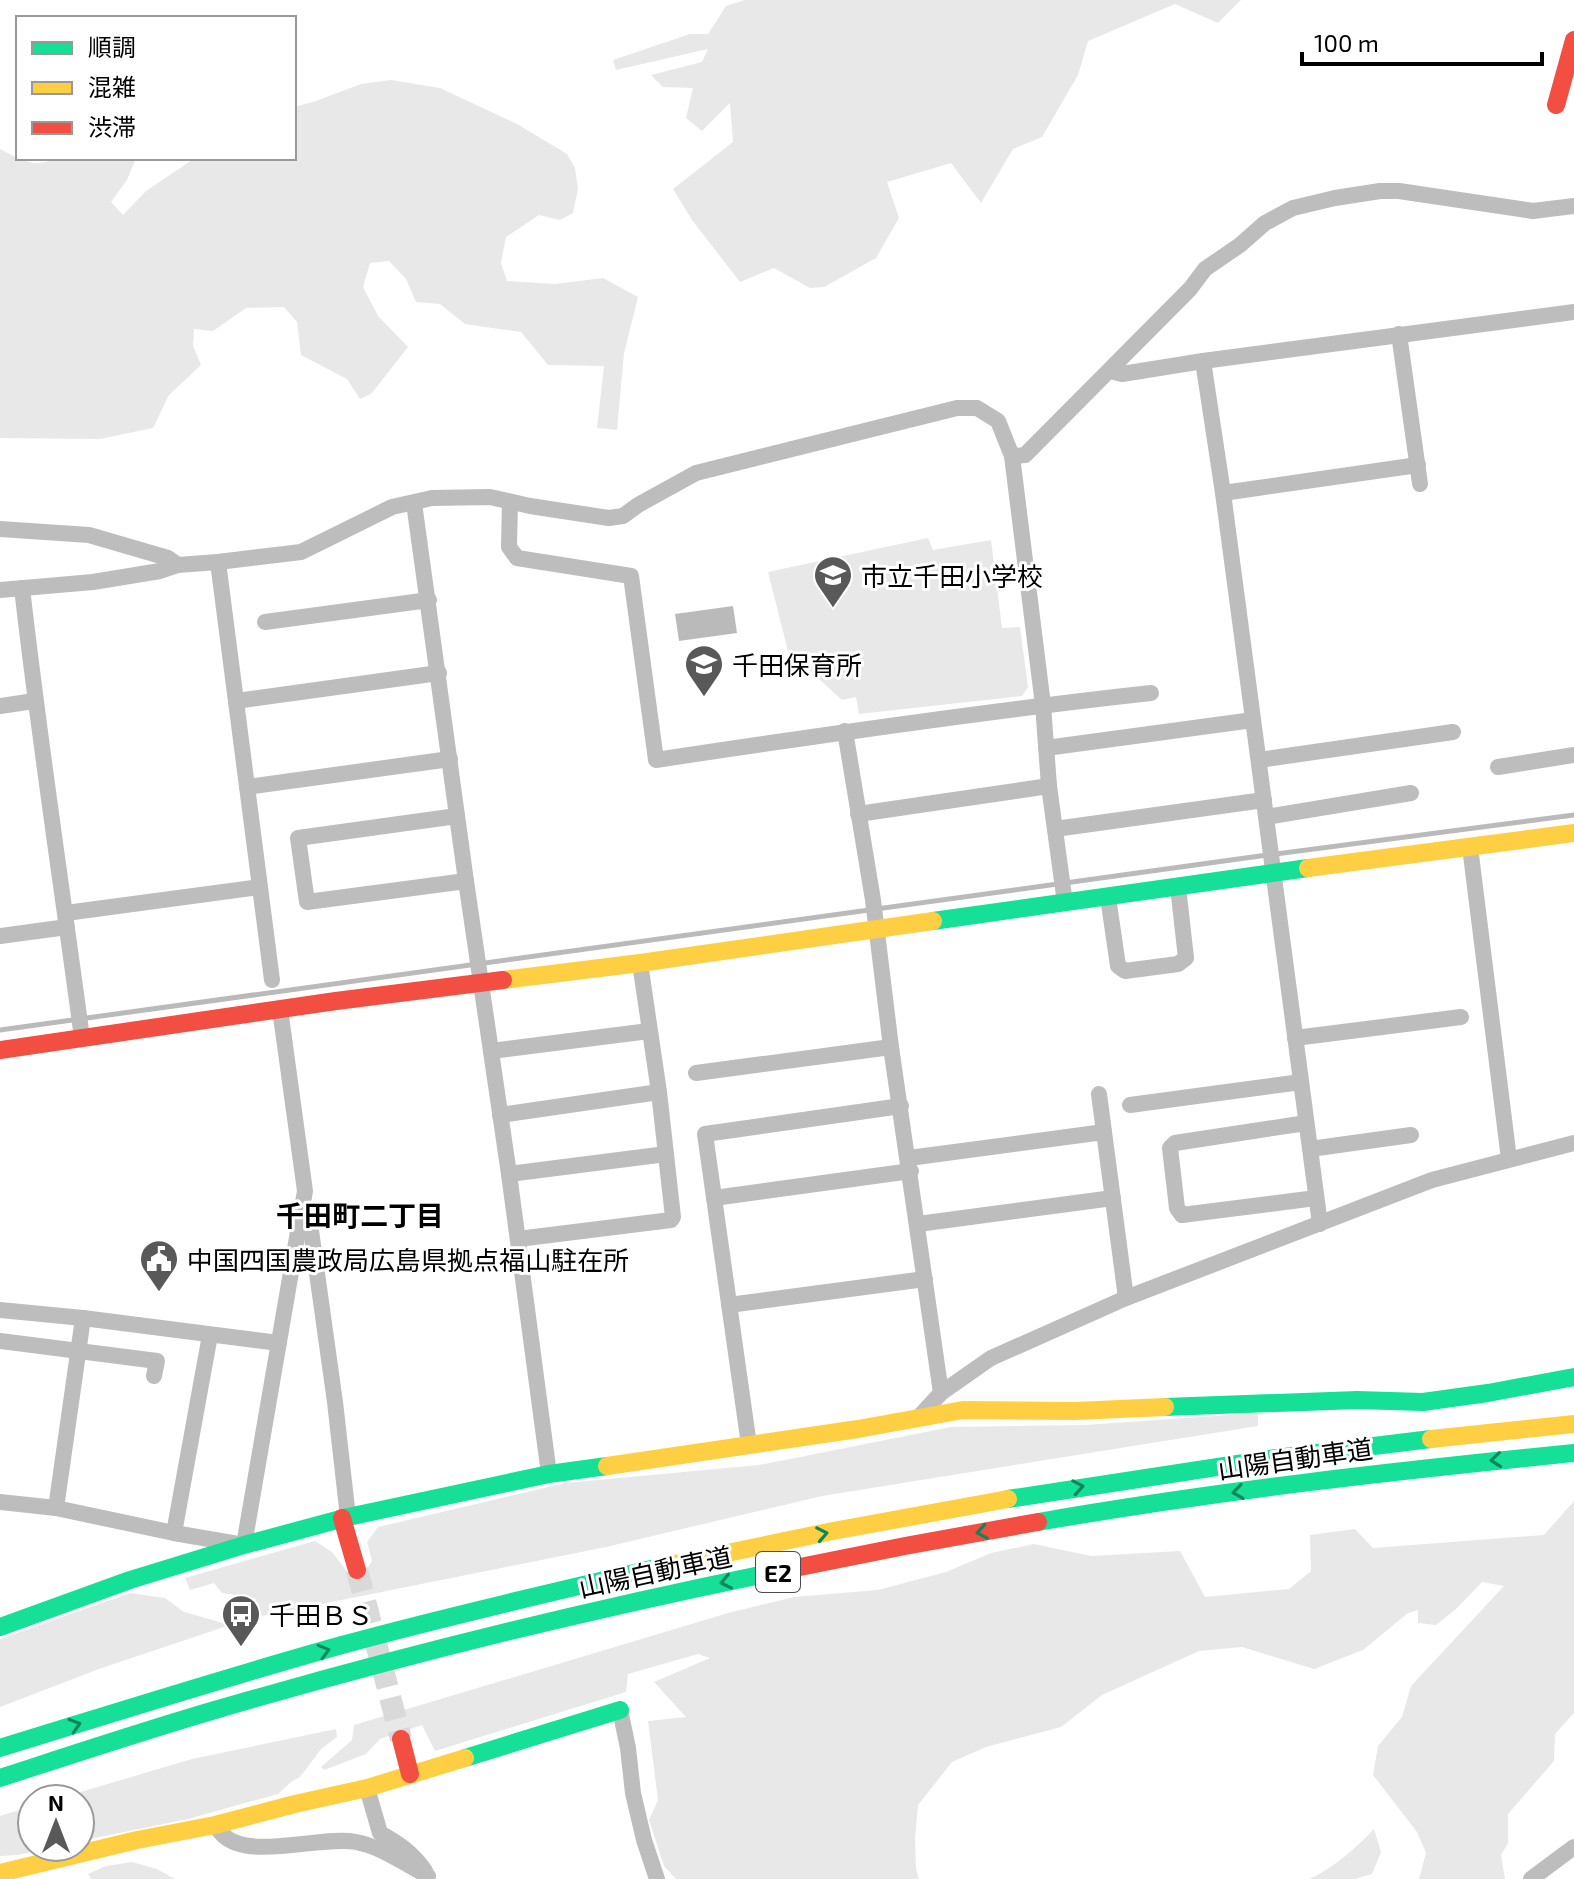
<svg xmlns="http://www.w3.org/2000/svg" width="1574" height="1879" font-family="'Exo 2','Noto Sans JP',sans-serif">
<style>
.green{fill:#e8e8e8}
.water{fill:#bababa}
.lines{fill:none;stroke-linecap:round;stroke-linejoin:round}
.stream{stroke:#bababa;stroke-width:5}
.secondary-tunnel{stroke:#d9d9d9;stroke-width:22;stroke-dasharray:22 11;stroke-linecap:butt}
.street{stroke:#bdbdbd;stroke-width:16}
.fast{stroke:#16e098;stroke-width:18}
.slow{stroke:#ffcf43;stroke-width:18}
.jam{stroke:#f24e42;stroke-width:18}
.oneway{stroke:#0d865b}
.labels{text-anchor:middle;dominant-baseline:central;stroke-width:6;stroke-linejoin:round;paint-order:stroke}
.shield{fill:#fff;stroke:#4c4c4c;stroke-width:2}
.shield-label{font-size:24px;font-weight:bold;fill:#000}
.poi-label{font-size:26px;fill:#000;stroke:#fff;text-anchor:start}
.street-label{font-size:26px;fill:#000;stroke:#fff}
.neighbourhood-label{font-size:28px;font-weight:bold;fill:#000;stroke:#fff}
</style>
<rect width="100%" height="100%" fill="#fff"/>
<g class="green">
<path d="M745,0h496l-23,23 -43,-19 -87,37 -10,34 -36,62 -29,12 -32,54 -30,-40 -64,19 12,36 -23,40 -52,29 -14,1 -36,-20 -34,14 -48,-62 -19,-31 60,-47 -3,-39 -28,28 -16,-13 7,-30 -30,-1 -12,-12 51,-13 6,-13 -92,21 -3,-10 77,-26h18l18,-28z"/>
<path d="M391,80l49,8 77,36 50,30 8,14 3,21 -5,24 -13,7 -21,-5 -33,22 -5,26 6,18 48,3 48,-6 35,19 -14,56 -7,77 -20,-2 7,-62 -56,-1 -27,-33 -56,-8 -25,-20 -24,-2 -10,-23 -17,-18 -19,2 -7,24 15,29 30,31 -36,46 -12,6 -13,-20 -46,-24 -4,-33 -13,-15 -38,1 -33,23 -19,-2 -1,17 8,19 -32,30 -16,33 -53,11 -100,-1v-289c18,9 35,21 55,9h81l-9,22 -16,22 12,13 23,-24 49,-33h99v-51l19,-5 48,-18z"/>
<path d="M928,538l5,12 58,-10 11,88 18,-1 8,60 -6,9 -163,18 -3,-17 -14,3 -54,-49 -20,-79z"/>
<path d="M1258,1413v13l-436,70 -216,51 -344,69 -7,-18 -33,-5 -8,-10 -24,7 -5,-12 130,-37 17,11 17,22 18,-5 5,-8 -5,-19 11,-15 187,-44 194,-18 192,-38 134,-2z"/>
<path d="M1574,1501v212l-19,21 -1,27 -46,53v29l-7,12 4,24h-86l7,-26 -9,-21 -44,-57 5,-29 24,-29 9,-31 93,-100 -22,-4 -26,27 -20,16 -18,-2v-13l-10,3 -45,37 -49,19 -72,-22 -43,4 -97,44 -41,32 -75,20 -34,15 -34,43 -3,34 1,29 3,11h-243l-12,-13 -15,-46 9,-20 -10,-79 38,-4 -32,-35 56,-24 -12,-4 -70,20 -2,18 -191,59 -13,-26 -42,14 -14,15 -42,16 -3,-3 31,-27 2,-15 374,-112 66,-16 84,-7 68,-18 45,-19 43,-9 57,12 89,-5 25,46 84,-8 22,-18 -1,-36 45,-6 18,19 171,-13z"/>
<path d="M130,1593l35,5 19,14 46,13 -131,44 -99,38v-68z"/>
<path d="M336,1729l1,8 -16,12 -21,28 -9,5 -13,12 -90,25 -108,22v-42h-23l135,-40z"/>
<path d="M32,1806v41h22l-36,8 -18,1v-40z"/>
<path d="M1374,1829l7,23 -9,22 -17,5h-46c25,-11 47,-31 65,-50z"/>
<path d="M132,1862l25,7 18,10h-84l-3,-5 18,-8z"/>
</g>
<path class="water" d="M733,606l4,27 -58,8 -4,-27z"/>
<g class="lines">
<path class="stream" d="M0,1030l1260,-174 314,-41"/>
<path class="secondary-tunnel" d="M357,1570l44,169"/>
<g class="street">
<path d="M1399,334l21,150"/>
<path d="M1203,361l20,132 97,731"/>
<path d="M1110,371l12,3 81,-13 371,-49"/>
<path d="M1012,456l31,249 6,81 16,117"/>
<path d="M1223,493l195,-28"/>
<path d="M510,502l-1,45 8,11 114,18 25,184c165,-25 329,-49 495,-67"/>
<path d="M414,503l52,378 43,293 40,300"/>
<path d="M0,529l89,6 79,23 10,7"/>
<path d="M218,562l54,418"/>
<path d="M22,588c17,150 40,300 60,450"/>
<path d="M0,590l93,-8 67,-11 18,-6 40,-3 83,-10 91,-45 40,-9 58,-1 40,9 79,12 14,-2 15,-11 58,-32 261,-65h20l21,13 14,35 13,-1 165,-166 15,-20 35,-24 25,-22 28,-15 42,-10 45,-7h19l134,20 41,-5"/>
<path d="M265,622l164,-22"/>
<path d="M236,701l203,-28"/>
<path d="M0,706l34,-5"/>
<path d="M845,731l28,169 18,147 50,346 -23,25"/>
<path d="M1046,748l207,-28"/>
<path d="M1259,760l194,-28"/>
<path d="M1498,767l76,-12"/>
<path d="M247,787l203,-28"/>
<path d="M858,814l191,-28"/>
<path d="M457,816l-159,22 9,64 159,-21"/>
<path d="M1266,817l145,-24"/>
<path d="M1055,829l209,-29"/>
<path d="M1470,847l39,312"/>
<path d="M1108,897l10,69 7,5 53,-7 8,-6 -8,-71"/>
<path d="M66,913l194,-26"/>
<path d="M0,936l67,-9"/>
<path d="M1295,1038l166,-21"/>
<path d="M491,1051l158,-20"/>
<path d="M696,1073l195,-26"/>
<path d="M1099,1094l27,204"/>
<path d="M1130,1105l171,-23"/>
<path d="M500,1115l159,-23"/>
<path d="M1306,1123l-131,20 -5,5 7,60 5,7 134,-17"/>
<path d="M1310,1149l101,-14"/>
<path d="M909,1158l195,-26"/>
<path d="M509,1174l157,-20"/>
<path d="M714,1198l197,-27"/>
<path d="M308,1209l27,193 13,115"/>
<path d="M918,1224l195,-26"/>
<path d="M518,1239l153,-19 2,-3 -14,-125 -19,-129"/>
<path d="M729,1305l196,-26"/>
<path d="M0,1310l83,8 196,25"/>
<path d="M0,1341l157,20 -3,15"/>
<path d="M941,1393l50,-35 135,-60 306,-118 142,-37"/>
<path d="M749,1445l-44,-311 196,-28"/>
<path d="M0,1502l56,6 118,25 70,12 61,-354 -25,-182"/>
<path d="M56,1508l27,-190"/>
<path d="M174,1533l36,-198"/>
<path d="M620,1710l8,38 5,45 11,47 13,39"/>
<path d="M367,1788l13,45c18,10 33,20 45,38"/>
<path d="M215,1825c3,4 5,7 8,10 27,26 99,0 133,7 26,5 49,22 72,34"/>
<path d="M1531,1879l43,-32"/>
</g>
<g class="fast">
<path d="M933,921l375,-53"/>
<path d="M1165,1407l192,-7 66,2 65,-9 86,-16"/>
<path d="M1008,1499l268,-41 155,-19"/>
<path d="M1038,1522c177,-31 357,-51 536,-69"/>
<path d="M0,1627l130,-47 114,-35 104,-28 201,-43 58,-8"/>
<path d="M0,1748c114,-35 227,-71 342,-103 105,-29 212,-53 318,-78"/>
<path d="M465,1758l155,-48"/>
<path d="M0,1778c71,-23 143,-47 215,-68 182,-53 368,-99 555,-137"/>
</g>
<g class="slow">
<path d="M1308,868l266,-35"/>
<path d="M503,980l137,-17 293,-42"/>
<path d="M1431,1439l143,-15"/>
<path d="M607,1466l251,-37 105,-19 112,1 90,-4"/>
<path d="M660,1567l173,-36 175,-32"/>
<path d="M0,1873l137,-33 78,-15 80,-21 72,-16 98,-30"/>
</g>
<g class="jam">
<path d="M1556,105l18,-65"/>
<path d="M0,1050l336,-49 167,-21"/>
<path d="M342,1518l15,52"/>
<path d="M770,1573l135,-27 133,-24"/>
<path d="M401,1739l9,35"/>
</g>
</g>
<defs><path id="oneway-chevron" d="M-2-3.5L2.5 0L-2 3.5" fill="none" stroke-width="1.6" stroke-linecap="round" stroke-linejoin="round" transform="scale(2)"/></defs>
<g class="oneway">
<use href="#oneway-chevron" transform="translate(1496 1460) rotate(175)"/>
<use href="#oneway-chevron" transform="translate(1078 1487) rotate(-10)"/>
<use href="#oneway-chevron" transform="translate(1238 1492) rotate(172)"/>
<use href="#oneway-chevron" transform="translate(982 1532) rotate(170)"/>
<use href="#oneway-chevron" transform="translate(822 1534) rotate(-11)"/>
<use href="#oneway-chevron" transform="translate(726 1582) rotate(168)"/>
<use href="#oneway-chevron" transform="translate(324 1651) rotate(-16)"/>
<use href="#oneway-chevron" transform="translate(75 1725) rotate(-17)"/>
</g>
<defs>
<symbol id="school-pin" viewBox="-11 -11 22 30"><path d="M0 17L-7.5 6A9.5 9.5 0 1 1 7.5 6Z" fill="#595959" stroke="#fff"/><path d="M0-5L7-2L0 1L-7-2ZM-4 1L0 2.5L4 1V4Q0 6-4 4Z" fill="#fff"/></symbol>
<symbol id="civic-pin" viewBox="-11 -11 22 30"><path d="M0 17L-7.5 6A9.5 9.5 0 1 1 7.5 6Z" fill="#595959" stroke="#fff"/><path d="M-.6-6.5H3V-4.5H.6V-3L4-1V1h2V6H-6V1h2V-1L-.6-3ZM-1.2 2.5V6h2.4V2.5Z" fill="#fff"/></symbol>
<symbol id="bus-pin" viewBox="-11 -11 22 30"><path d="M0 17L-7.5 6A9.5 9.5 0 1 1 7.5 6Z" fill="#595959" stroke="#fff"/><path d="M-5-6H5V4H4V6H2V4H-2V6H-4V4H-5ZM-3.5-4V0h7V-4ZM-3.5 1.2v1.5H-2V1.2ZM2 1.2v1.5H3.5V1.2Z" fill="#fff"/></symbol>
</defs>
<g fill-rule="evenodd">
<use href="#school-pin" x="811" y="553" width="44" height="60"/>
<use href="#school-pin" x="682" y="642" width="44" height="60"/>
<use href="#civic-pin" x="137" y="1237" width="44" height="60"/>
<use href="#bus-pin" x="219" y="1592" width="44" height="60"/>
</g>
<g class="labels">
<rect class="shield" x="756" y="1552" width="44" height="40" rx="6"/>
<g class="shield-label">
<text x="778" y="1572">E2</text>
</g>
<g class="poi-label">
<text x="861" y="575">市立千田小学校</text>
<text x="732" y="664">千田保育所</text>
<text x="187" y="1259">中国四国農政局広島県拠点福山駐在所</text>
<text x="269" y="1614">千田ＢＳ</text>
</g>
<g class="street-label">
<text transform="translate(1295 1458) rotate(-8)">山陽自動車道</text>
<text transform="translate(655 1571) rotate(-12)">山陽自動車道</text>
</g>
<g class="neighbourhood-label">
<text x="360" y="1215">千田町二丁目</text>
</g>
</g>
<rect x="16" y="16" width="280" height="144" fill="#ffffff" stroke="#999999" stroke-width="2"/>
<rect x="32" y="42" width="40" height="12" fill="#16e098" stroke="#999999" stroke-width="2"/>
<text x="88" y="56" font-size="24" fill="#000000">順調</text>
<rect x="32" y="82" width="40" height="12" fill="#ffcf43" stroke="#999999" stroke-width="2"/>
<text x="88" y="96" font-size="24" fill="#000000">混雑</text>
<rect x="32" y="122" width="40" height="12" fill="#f24e42" stroke="#999999" stroke-width="2"/>
<text x="88" y="136" font-size="24" fill="#000000">渋滞</text>
<g transform="translate(56 1823)"><circle r="38" fill="#ffffff" stroke="#999999" stroke-width="2"/>
<path d="M0-6L14 30L0 20L-14 30Z" fill="#595959"/>
<text y="-12" font-size="22" font-weight="bold" text-anchor="middle" fill="#000000">N</text>
</g>
<path d="M1302 52v12h240v-12" fill="none" stroke="#000000" stroke-width="4"/>
<text x="1314" y="52" font-size="24" fill="#000000" stroke="#ffffff" stroke-width="6" paint-order="stroke">100 m</text>
</svg>
